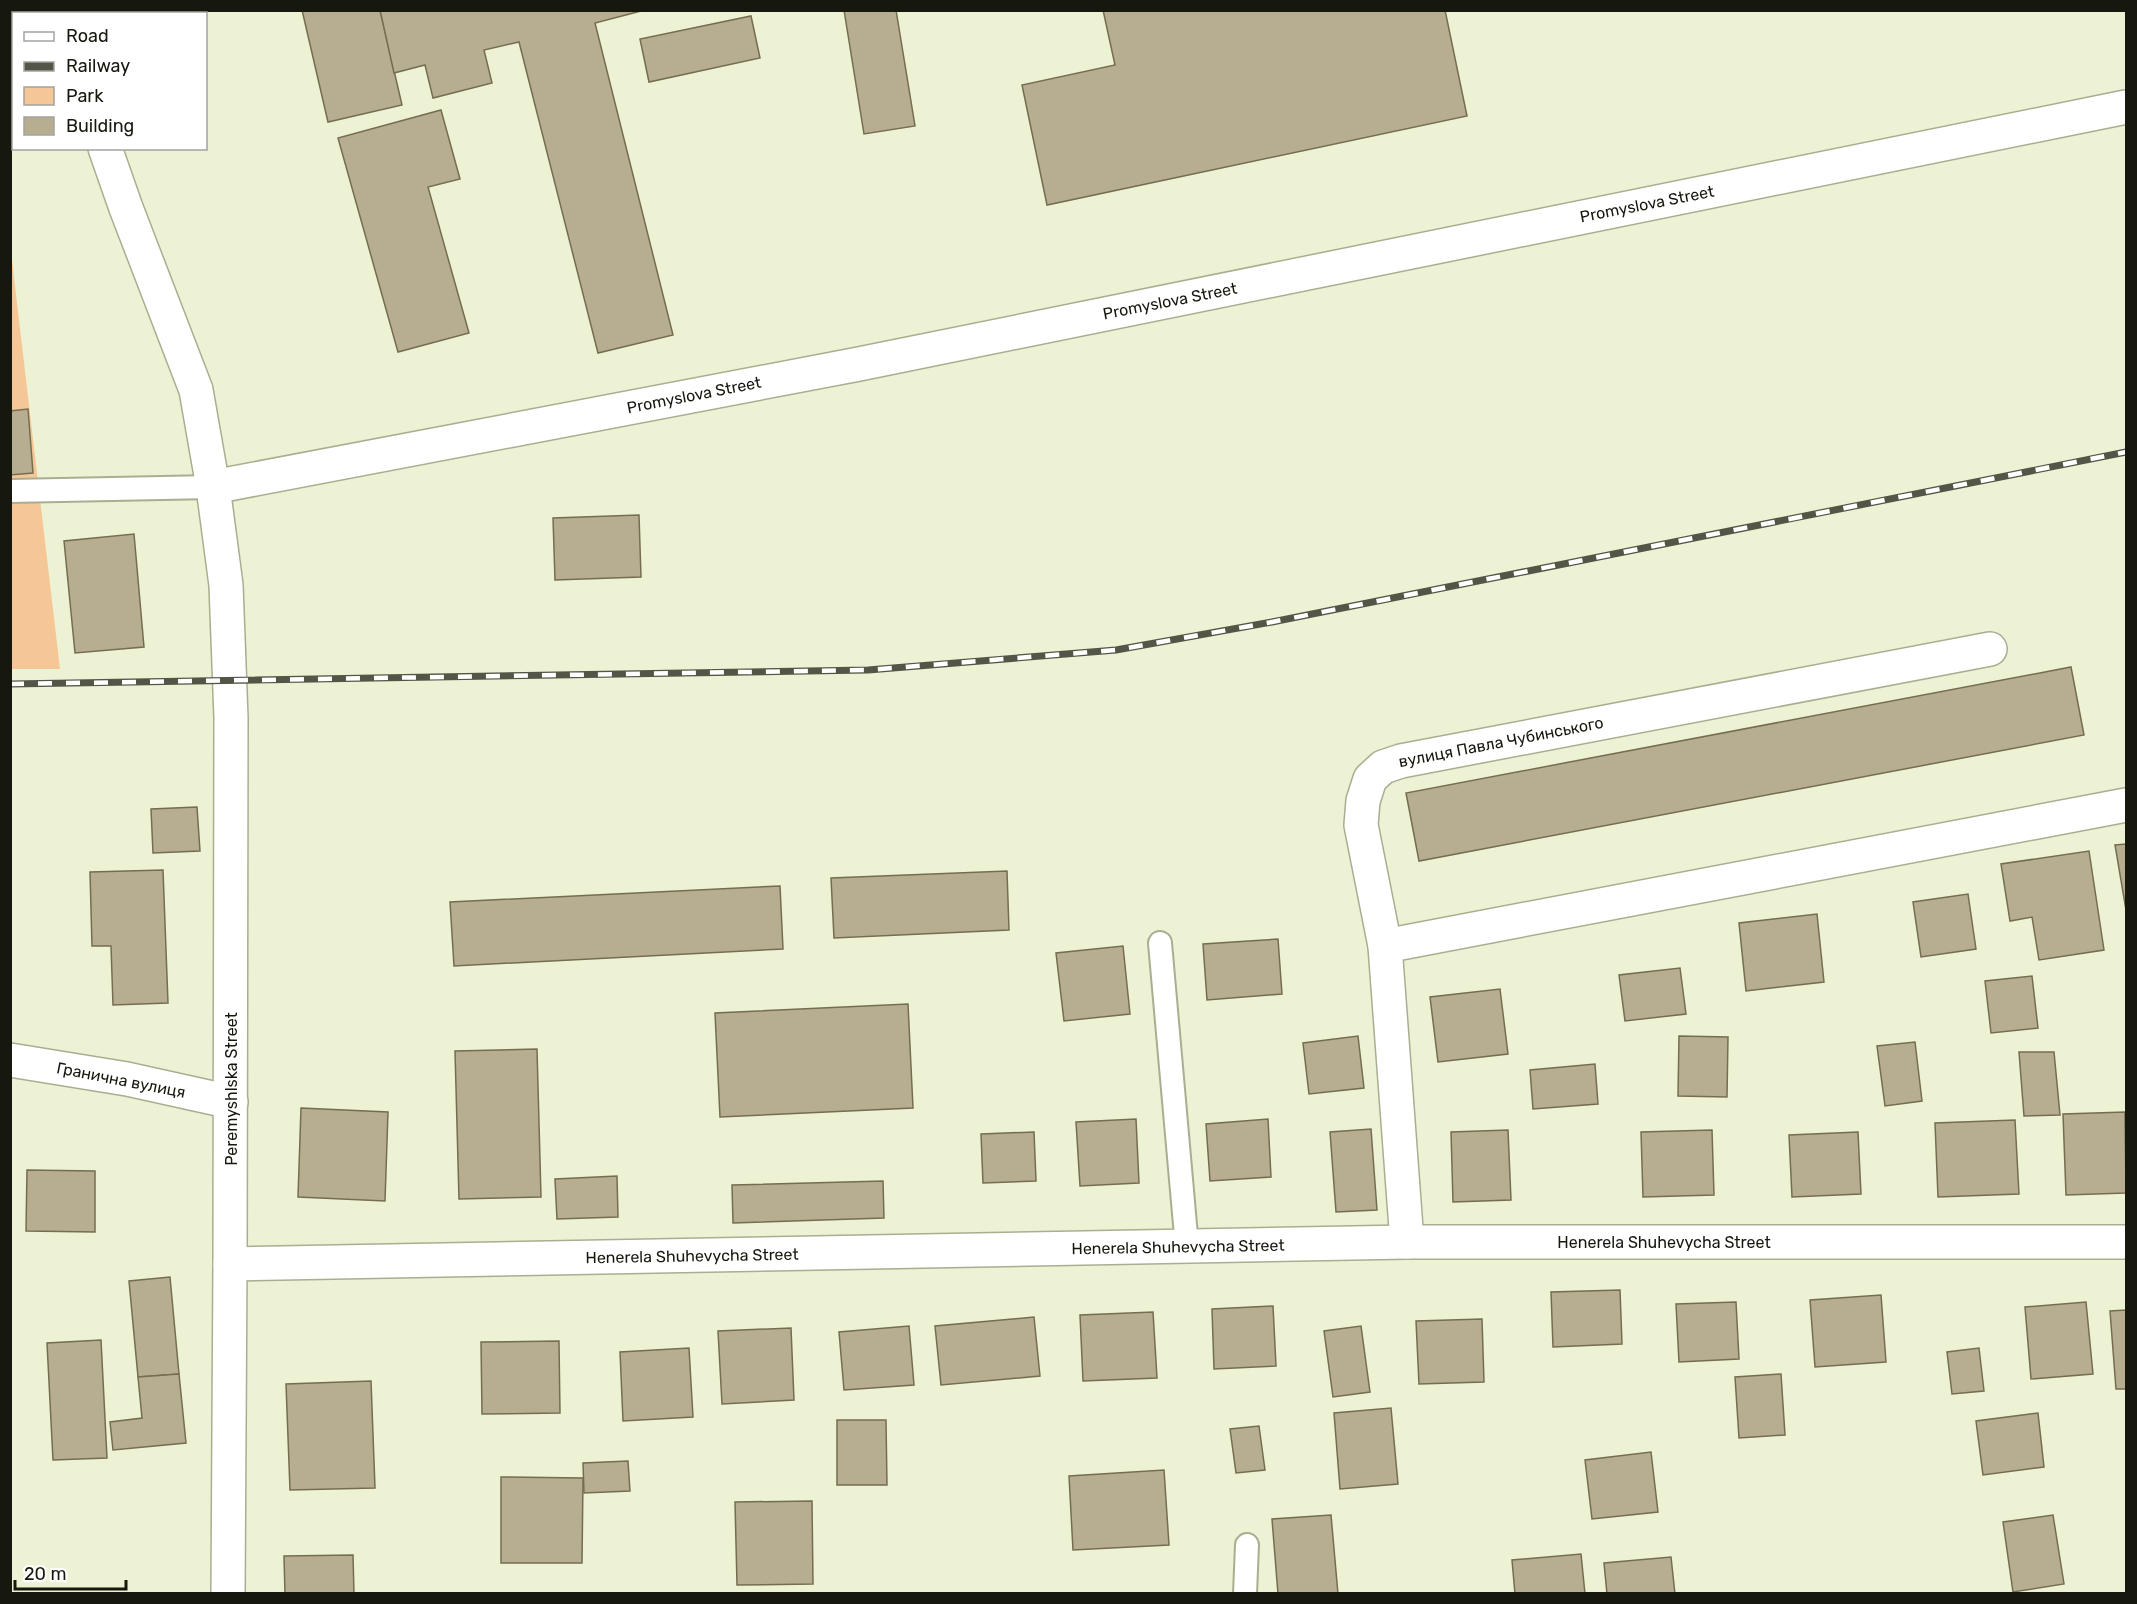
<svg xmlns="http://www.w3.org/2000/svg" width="2137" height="1604" font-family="Rubik,sans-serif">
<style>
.green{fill:#f5c796}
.building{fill:#b7ae91;stroke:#756d52;stroke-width:1.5}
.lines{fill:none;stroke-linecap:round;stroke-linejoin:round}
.service-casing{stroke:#a9ae91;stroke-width:26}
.minor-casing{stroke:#a9ae91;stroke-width:36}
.tertiary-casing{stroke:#a9ae91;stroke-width:36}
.secondary-casing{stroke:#a9ae91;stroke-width:36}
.service{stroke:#fff;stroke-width:22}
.minor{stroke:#fff;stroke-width:33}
.tertiary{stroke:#fff;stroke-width:33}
.secondary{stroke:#fff;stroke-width:33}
.rail-casing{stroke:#535646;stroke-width:7}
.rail{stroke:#fff;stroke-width:4.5;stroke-dasharray:14;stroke-linecap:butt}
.labels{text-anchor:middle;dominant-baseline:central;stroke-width:6;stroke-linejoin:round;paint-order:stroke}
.street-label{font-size:16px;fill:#16180e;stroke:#fff}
</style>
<rect width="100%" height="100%" fill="#ecf2d3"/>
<path class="green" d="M11,252l49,417h-49z"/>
<g class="building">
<path d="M302,10h78l22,95 -74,17z"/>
<path d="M380,10h265l-50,13 78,312 -75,18 -79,-311 -35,8 8,33 -59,15 -8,-33 -31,8z"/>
<path d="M844,10h52l19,116 -51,8z"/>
<path d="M1103,10h342l22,106 -420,89 -25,-120 93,-20z"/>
<path d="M751,16l9,42 -111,24 -9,-43z"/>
<path d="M441,110l19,69 -32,8 41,146 -71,19 -60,-214z"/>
<path d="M28,409l5,64 -23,2v-64z"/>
<path d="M639,515l2,62 -86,3 -2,-62z"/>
<path d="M134,534l10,113 -69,6 -11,-112z"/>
<path d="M2071,667l13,68 -665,126 -13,-68z"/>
<path d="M197,807l3,44 -47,2 -2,-44z"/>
<path d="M2126,844v66l-11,-65z"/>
<path d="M2089,851l15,99 -65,10 -7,-43 -22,4 -9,-57z"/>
<path d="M163,870l5,133 -55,2 -2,-59h-19l-2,-74z"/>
<path d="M1007,871l2,59 -175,8 -3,-60z"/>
<path d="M780,886l3,63 -329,17 -4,-64z"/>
<path d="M1968,894l8,55 -55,8 -8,-55z"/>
<path d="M1817,914l7,68 -78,9 -7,-68z"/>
<path d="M1278,939l4,55 -75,6 -4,-56z"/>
<path d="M1123,946l7,68 -66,7 -8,-68z"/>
<path d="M1680,968l6,46 -61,7 -6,-46z"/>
<path d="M2032,976l6,52 -47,5 -6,-52z"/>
<path d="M1500,989l8,65 -70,8 -8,-65z"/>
<path d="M908,1004l5,104 -193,9 -5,-104z"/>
<path d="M1358,1036l6,52 -55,6 -6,-51z"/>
<path d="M1679,1036l49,1 -1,60 -49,-1z"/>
<path d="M1915,1042l7,59 -37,5 -8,-60z"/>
<path d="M537,1049l4,148 -82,2 -4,-148z"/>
<path d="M2019,1052h35l6,63 -36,1z"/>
<path d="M1595,1064l3,40 -65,5 -3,-39z"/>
<path d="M301,1108l87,4 -3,89 -87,-4z"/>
<path d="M2125,1112l1,81 -60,2 -3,-81z"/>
<path d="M1136,1119l3,64 -59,3 -4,-64z"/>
<path d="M1268,1119l3,58 -61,4 -4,-57z"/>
<path d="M2015,1120l4,74 -81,3 -3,-74z"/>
<path d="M1371,1129l6,81 -41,2 -6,-80z"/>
<path d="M1508,1130l3,70 -58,2 -2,-70z"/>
<path d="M1712,1130l2,65 -71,2 -2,-65z"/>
<path d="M1034,1132l2,49 -53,2 -2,-49z"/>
<path d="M1858,1132l3,62 -69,3 -3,-62z"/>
<path d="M27,1170l68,1v61l-69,-1z"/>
<path d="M617,1176l1,41 -61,2 -2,-40z"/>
<path d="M883,1181l1,37 -151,5 -1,-38z"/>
<path d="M170,1277l9,97 -41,3 -9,-96z"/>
<path d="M1620,1290l2,54 -69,3 -2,-55z"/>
<path d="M1881,1295l5,67 -71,5 -5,-67z"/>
<path d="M1736,1302l3,57 -60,3 -3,-58z"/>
<path d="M2086,1302l7,72 -62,5 -6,-72z"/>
<path d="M1273,1306l3,60 -62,3 -2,-60z"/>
<path d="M2126,1310v79h-10l-6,-78z"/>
<path d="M1153,1312l4,66 -74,3 -3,-66z"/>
<path d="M1034,1317l6,59 -99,9 -6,-59z"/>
<path d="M1482,1319l2,63 -65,2 -3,-63z"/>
<path d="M909,1326l5,59 -70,5 -5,-58z"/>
<path d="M1361,1326l9,66 -37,5 -9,-66z"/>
<path d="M791,1328l3,72 -72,4 -4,-73z"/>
<path d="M101,1340l6,118 -54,2 -6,-117z"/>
<path d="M559,1341l1,72 -78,1 -1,-72z"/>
<path d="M689,1348l4,69 -70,4 -3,-69z"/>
<path d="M1979,1348l5,43 -32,3 -5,-42z"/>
<path d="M179,1374l7,69 -73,7 -3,-28 32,-4 -4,-41z"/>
<path d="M1781,1374l4,61 -46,3 -4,-61z"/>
<path d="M371,1381l4,107 -85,2 -4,-106z"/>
<path d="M1391,1408l7,76 -58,5 -6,-76z"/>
<path d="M2038,1413l6,54 -61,8 -7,-54z"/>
<path d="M837,1420h49l1,65h-50z"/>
<path d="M1259,1426l6,44 -29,3 -6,-44z"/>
<path d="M1651,1452l7,60 -66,7 -7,-59z"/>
<path d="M628,1461l2,30 -46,2 -1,-30z"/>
<path d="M1164,1470l5,75 -96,5 -4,-74z"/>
<path d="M501,1477l82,1 -1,85h-81z"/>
<path d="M812,1501l1,83 -76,1 -2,-83z"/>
<path d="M1331,1515l7,79h-60l-6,-75z"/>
<path d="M2053,1515l11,69 -51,8 -10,-70z"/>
<path d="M1581,1554l4,40h-70l-3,-34z"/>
<path d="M353,1555l1,39h-69l-1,-38z"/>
<path d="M1671,1557l4,37h-68l-3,-31z"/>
</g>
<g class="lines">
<defs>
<g id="service">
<path d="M10,491l203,-4"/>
<path d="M1160,943l27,304"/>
<path d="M1245,1594l2,-49"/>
</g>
<g id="minor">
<path d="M1385,946l741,-141"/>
<path d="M10,1060l117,19 104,23"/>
<path d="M1407,1242l-22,-296 -24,-121 2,-24 7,-22 13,-12 18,-6 589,-112"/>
<path d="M230,1264l1177,-22h719"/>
</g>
<path id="tertiary" d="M213,487l646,-123 1267,-257"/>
<g id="secondary">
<path d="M61,10l1,4"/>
<path d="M105,148l21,60 70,182 17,97 13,98 5,133 -1,546 -2,330"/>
</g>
</defs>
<use href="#service" class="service-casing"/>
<use href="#minor" class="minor-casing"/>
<use href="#tertiary" class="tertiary-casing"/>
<use href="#secondary" class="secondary-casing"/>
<use href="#service" class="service"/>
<use href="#minor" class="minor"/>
<use href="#tertiary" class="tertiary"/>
<use href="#secondary" class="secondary"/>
<defs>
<path id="rail" d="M10,684l858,-14 248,-20 156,-28 854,-170"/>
</defs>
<use href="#rail" class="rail-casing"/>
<use href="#rail" class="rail"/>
</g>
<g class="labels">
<g class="street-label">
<text transform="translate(1647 204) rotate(-11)">Promyslova Street</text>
<text transform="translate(1170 301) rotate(-11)">Promyslova Street</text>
<text transform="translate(694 395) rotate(-11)">Promyslova Street</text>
<text transform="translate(1501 742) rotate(-11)">вулиця Павла Чубинського</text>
<text transform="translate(121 1080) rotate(11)">Гранична вулиця</text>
<text transform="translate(231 1089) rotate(-90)">Peremyshlska Street</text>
<text x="1664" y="1242">Henerela Shuhevycha Street</text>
<text transform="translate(1178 1247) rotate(-1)">Henerela Shuhevycha Street</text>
<text transform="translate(692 1256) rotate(-1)">Henerela Shuhevycha Street</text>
</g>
</g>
<rect width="2137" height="1604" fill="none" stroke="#16180e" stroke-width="24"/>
<rect x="12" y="12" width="195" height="138" fill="#ffffff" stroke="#a2a39f" stroke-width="1.5"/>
<rect x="24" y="32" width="30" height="9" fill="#ffffff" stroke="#a2a39f" stroke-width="1.5"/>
<text x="66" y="42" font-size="18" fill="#16180e">Road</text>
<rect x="24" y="62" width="30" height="9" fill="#535646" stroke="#a2a39f" stroke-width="1.5"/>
<text x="66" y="72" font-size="18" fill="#16180e">Railway</text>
<rect x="24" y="87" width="30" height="18" fill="#f5c796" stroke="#a2a39f" stroke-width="1.5"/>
<text x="66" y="102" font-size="18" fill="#16180e">Park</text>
<rect x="24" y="117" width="30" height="18" fill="#b7ae91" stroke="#a2a39f" stroke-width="1.5"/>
<text x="66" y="132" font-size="18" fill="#16180e">Building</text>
<path d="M15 1580v9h111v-9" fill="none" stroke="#16180e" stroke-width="3"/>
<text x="24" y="1580" font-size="18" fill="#16180e" stroke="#ffffff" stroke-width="4.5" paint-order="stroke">20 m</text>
</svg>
